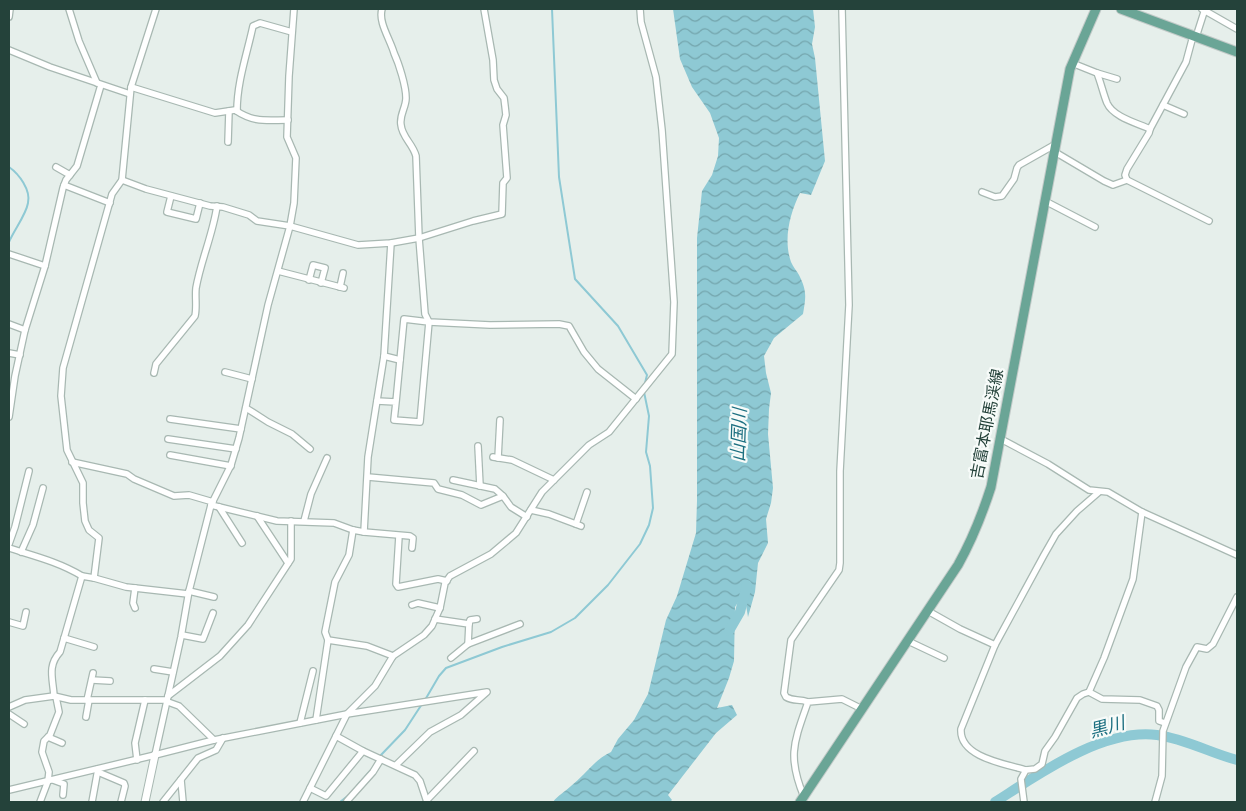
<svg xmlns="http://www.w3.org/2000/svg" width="1246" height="811" font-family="'Fira Sans','Noto Sans JP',sans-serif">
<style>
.water{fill:url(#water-waves)}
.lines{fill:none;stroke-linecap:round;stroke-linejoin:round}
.stream{stroke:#8ec9d4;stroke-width:2}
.river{stroke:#8ec9d4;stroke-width:10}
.minor-casing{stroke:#a8b8b2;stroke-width:8}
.tertiary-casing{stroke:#a8b8b2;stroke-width:9}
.primary-casing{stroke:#c2cac8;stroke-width:11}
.minor{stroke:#fff;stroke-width:5.5}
.tertiary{stroke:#fff;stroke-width:7}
.primary{stroke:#6aa596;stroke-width:9}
.labels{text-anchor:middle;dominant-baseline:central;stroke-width:4.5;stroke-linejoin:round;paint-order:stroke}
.street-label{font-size:16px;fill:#24423a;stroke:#f7fbf9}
.water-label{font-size:18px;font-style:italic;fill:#1c6f80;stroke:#f7fbf9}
</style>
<defs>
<pattern id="water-waves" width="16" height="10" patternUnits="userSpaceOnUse" patternTransform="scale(1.25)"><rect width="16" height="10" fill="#8ec9d4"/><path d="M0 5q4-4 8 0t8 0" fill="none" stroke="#74a5ad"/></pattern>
</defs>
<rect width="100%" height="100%" fill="#e6efeb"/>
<path class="water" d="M673,9h140l2,18 -3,17 3,14 10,103 -14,34 -11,-2c-10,20 -17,46 -9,69 2,5 6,9 8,13 8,16 7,22 4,39l-29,24 -10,18 2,17 5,20 -2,16 -1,25 5,54 -2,15 -5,16 2,24 -10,20 -3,29 -7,25 -4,-24 -9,14 -1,54 -5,17 -12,30 15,-3 5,10 -21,18 -48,62 4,5 -2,2h-117c5,-7 12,-10 18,-16 14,-11 24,-27 40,-34l7,-13 16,-19 14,-26 18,-74 11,-24 19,-63 1,-32v-263l5,-47 10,-16 6,-19 1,-18 -9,-25 -18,-26 -12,-28z"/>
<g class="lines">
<g class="stream">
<path d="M552,9l7,168 16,102 43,47 29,49 -3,12"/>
<path d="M9,167c10,7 22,23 19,36 -2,12 -14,27 -19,39"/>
<path d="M425,700l14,-24 7,-8 56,-21 49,-15 24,-14 33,-33 32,-41 9,-19 4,-17 -3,-42 -4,-14 3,-36 -5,-24"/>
<path d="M380,756l25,-26 17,-26"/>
<path d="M357,786l15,-17"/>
<path d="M340,802l9,-7"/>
</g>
<g class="river">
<path d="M729,631l11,-19 7,-27"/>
<path d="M995,802c44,-28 108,-74 162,-67 29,4 53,18 80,25"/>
</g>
<defs>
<g id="minor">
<path d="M69,9l10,32 18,42"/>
<path d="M382,9c-4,13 8,30 12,44 5,11 12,33 12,45 0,10 -7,17 -5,27 1,12 12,19 15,31l3,82 6,76 4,8 61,3 69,-1 10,2 15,26 14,17 38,30"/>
<path d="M1202,9l35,20"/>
<path d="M9,17l1,-8"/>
<path d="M1196,37l9,-28"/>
<path d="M9,50l41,17 80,27"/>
<path d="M1072,63l25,10c4,10 6,20 10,30 6,14 30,20 43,26l36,-67 7,-26"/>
<path d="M1097,73l20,6"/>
<path d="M131,87l84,26 20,-3c19,13 31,10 53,10"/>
<path d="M1163,105l21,9"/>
<path d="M237,111c0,-29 10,-57 16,-85l7,-3 32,9"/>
<path d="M1150,129l-1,4 -22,36 -2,6 2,5 82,41"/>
<path d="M228,142l1,-31"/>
<path d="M1055,152l49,29 9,4 14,-5"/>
<path d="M56,167l14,8"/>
<path d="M122,180l24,9 64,17 13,1 26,8 8,6 33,5 68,19 33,-2 28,-5 54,-17 29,-7 1,-31 4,-5 -4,-53 3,-10 -1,-9 -1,-8 -7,-9 -3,-9 -1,-20 -9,-51"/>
<path d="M64,185l46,18"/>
<path d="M982,192l13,5 7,-1 12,-17 3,-11 2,-3 37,-21"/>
<path d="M171,196l-4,16 29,7 4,-16"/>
<path d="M1045,201l50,26"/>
<path d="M9,254l36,12"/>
<path d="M278,271l66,17"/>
<path d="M309,280l4,-15 12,3 -4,15"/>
<path d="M340,287l3,-14"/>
<path d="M9,324l16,6"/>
<path d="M9,353l11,2"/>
<path d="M384,356l16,4"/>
<path d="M225,372l27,7"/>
<path d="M154,373l2,-9 39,-48c2,-9 0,-19 1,-28 5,-28 17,-54 21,-82"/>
<path d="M377,401l19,1 -2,18 26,2 9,-100 -25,-3 -8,83"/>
<path d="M246,408l22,14 24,12 18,15"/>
<path d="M9,417l6,-41 10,-46 20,-64 18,-78 3,-8 11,-14 24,-81"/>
<path d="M170,419l71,10"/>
<path d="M999,438l49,26 41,26 19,2 34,20 95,43"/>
<path d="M168,439l68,10"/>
<path d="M478,446l2,40"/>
<path d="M170,455l61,11"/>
<path d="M493,457l19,3 42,20"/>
<path d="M498,458l2,-38"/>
<path d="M72,462l55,12 7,5 40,17 15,-1 24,7"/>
<path d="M368,477l66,6 4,6 24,6 19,10 22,-9 8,11 16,10"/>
<path d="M453,480l42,9 8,7"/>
<path d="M211,505l66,16 57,2 19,7 11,2 4,-75 16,-101 7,-113"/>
<path d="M219,507l23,36"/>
<path d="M531,510l18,4 32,12"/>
<path d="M257,516l31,47"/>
<path d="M304,521l7,-27 16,-36"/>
<path d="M576,524l11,-32"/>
<path d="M364,532l46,4 3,2 -1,10"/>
<path d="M399,536l-3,48 2,3 40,-8 9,2"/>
<path d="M9,544l6,-17 14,-56"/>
<path d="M9,548c25,8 50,14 73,28"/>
<path d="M21,552l12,-27 10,-37"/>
<path d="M94,578l5,-40 -10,-8 -4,-9 -2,-18v-20l-16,-33 -6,-54 2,-28 49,-174 10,-14 9,-93 25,-78"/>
<path d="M189,591l25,6"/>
<path d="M412,605l6,-2 22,5"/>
<path d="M135,608l-2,-5 2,-15"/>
<path d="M928,611l32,18 35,16"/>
<path d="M435,619l34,5 -1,20 52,-20"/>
<path d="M9,622l14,4 3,-14"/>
<path d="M469,624l1,-4 7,-1"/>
<path d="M182,635l21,4 10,-26"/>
<path d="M64,638l30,9"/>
<path d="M328,640l-3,-8 10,-50 14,-27 4,-25"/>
<path d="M908,641l36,17"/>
<path d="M451,658l17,-14"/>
<path d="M154,669l19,3"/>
<path d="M92,680l18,1"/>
<path d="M1089,692l13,7 38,1 17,6 2,4v11l6,2"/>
<path d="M54,696c-1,-17 -7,-30 6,-44l22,-76 12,2 32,9 62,7"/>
<path d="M168,696l52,-40 28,-31 43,-66v-38"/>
<path d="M87,700l6,-27"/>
<path d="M168,702l11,4 35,34"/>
<path d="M808,702c-9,-4 -14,0 -22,-5l-2,-4 7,-53 48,-70 1,-7v-92l9,-166 -7,-296"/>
<path d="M9,707l16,-7 29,-4 17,4h96"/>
<path d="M9,714l15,10"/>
<path d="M86,717l3,-17"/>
<path d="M316,720l12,-80 39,6 26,10"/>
<path d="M300,723l13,-52"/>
<path d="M336,736l27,15 52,24 5,6 7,21"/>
<path d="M48,737l14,6"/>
<path d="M155,755l26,-118 8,-46 22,-86 20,-40 8,-27 29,-133 22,-79 4,-23 2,-45 -9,-21 2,-61 5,-67"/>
<path d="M137,760l-2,-17 10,-43"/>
<path d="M1026,770c-21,-6 -67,-13 -65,-41l34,-84 49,-90 12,-21 21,-23 22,-19"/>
<path d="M98,772l26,11 1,3 -4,16"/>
<path d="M53,780l11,4 -1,11"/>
<path d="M181,780l2,22"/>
<path d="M310,788l16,8 37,-45"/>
<path d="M9,790l146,-35 59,-15 133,-26 140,-22 -26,23 -31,17 -34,33"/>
<path d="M804,797c-17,-41 -10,-55 4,-95l34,-3 20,10"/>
<path d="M427,800l47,-49"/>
<path d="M40,802l8,-21 1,-9 -7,-20 2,-11 6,-6 9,-23 -3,-15"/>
<path d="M92,802l6,-33"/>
<path d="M163,802l35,-44 18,-8 7,-12"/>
<path d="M303,802l44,-88 28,-28 18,-30 31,-21 8,-9 8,-18 5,-25 5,-7 41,-22 25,-21 26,-41 47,-47 20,-13 63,-78 2,-52 -12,-172 -6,-53 -15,-55 -1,-13"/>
<path d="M348,802l-1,-1 26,-29 8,-13"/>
<path d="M1024,802l-3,-23 5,-9 9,-1 7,-5 3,-13 10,-14 22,-39 6,-4 6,-2 15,-34 29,-79 9,-67"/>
<path d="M1155,802l7,-26 1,-45 23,-64 11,-20 10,2 6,-5 24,-47"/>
</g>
<path id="tertiary" d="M145,802l10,-47"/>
<g id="primary">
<path d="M1121,9l116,43"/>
<path d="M800,802l158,-237c14,-25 24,-50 33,-78l79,-418 26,-60"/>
</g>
</defs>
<use href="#minor" class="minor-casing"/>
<use href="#tertiary" class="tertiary-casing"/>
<use href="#primary" class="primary-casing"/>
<use href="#minor" class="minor"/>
<use href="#tertiary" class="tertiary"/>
<use href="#primary" class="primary"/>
</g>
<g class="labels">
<g class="street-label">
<text transform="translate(987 424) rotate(-79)">吉富本耶馬渓線</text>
</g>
<g class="water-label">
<text transform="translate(739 435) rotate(-88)">山国川</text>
<text transform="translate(1107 727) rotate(-15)">黒川</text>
</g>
</g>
<rect width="1246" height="811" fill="none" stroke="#24423a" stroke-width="20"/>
</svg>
